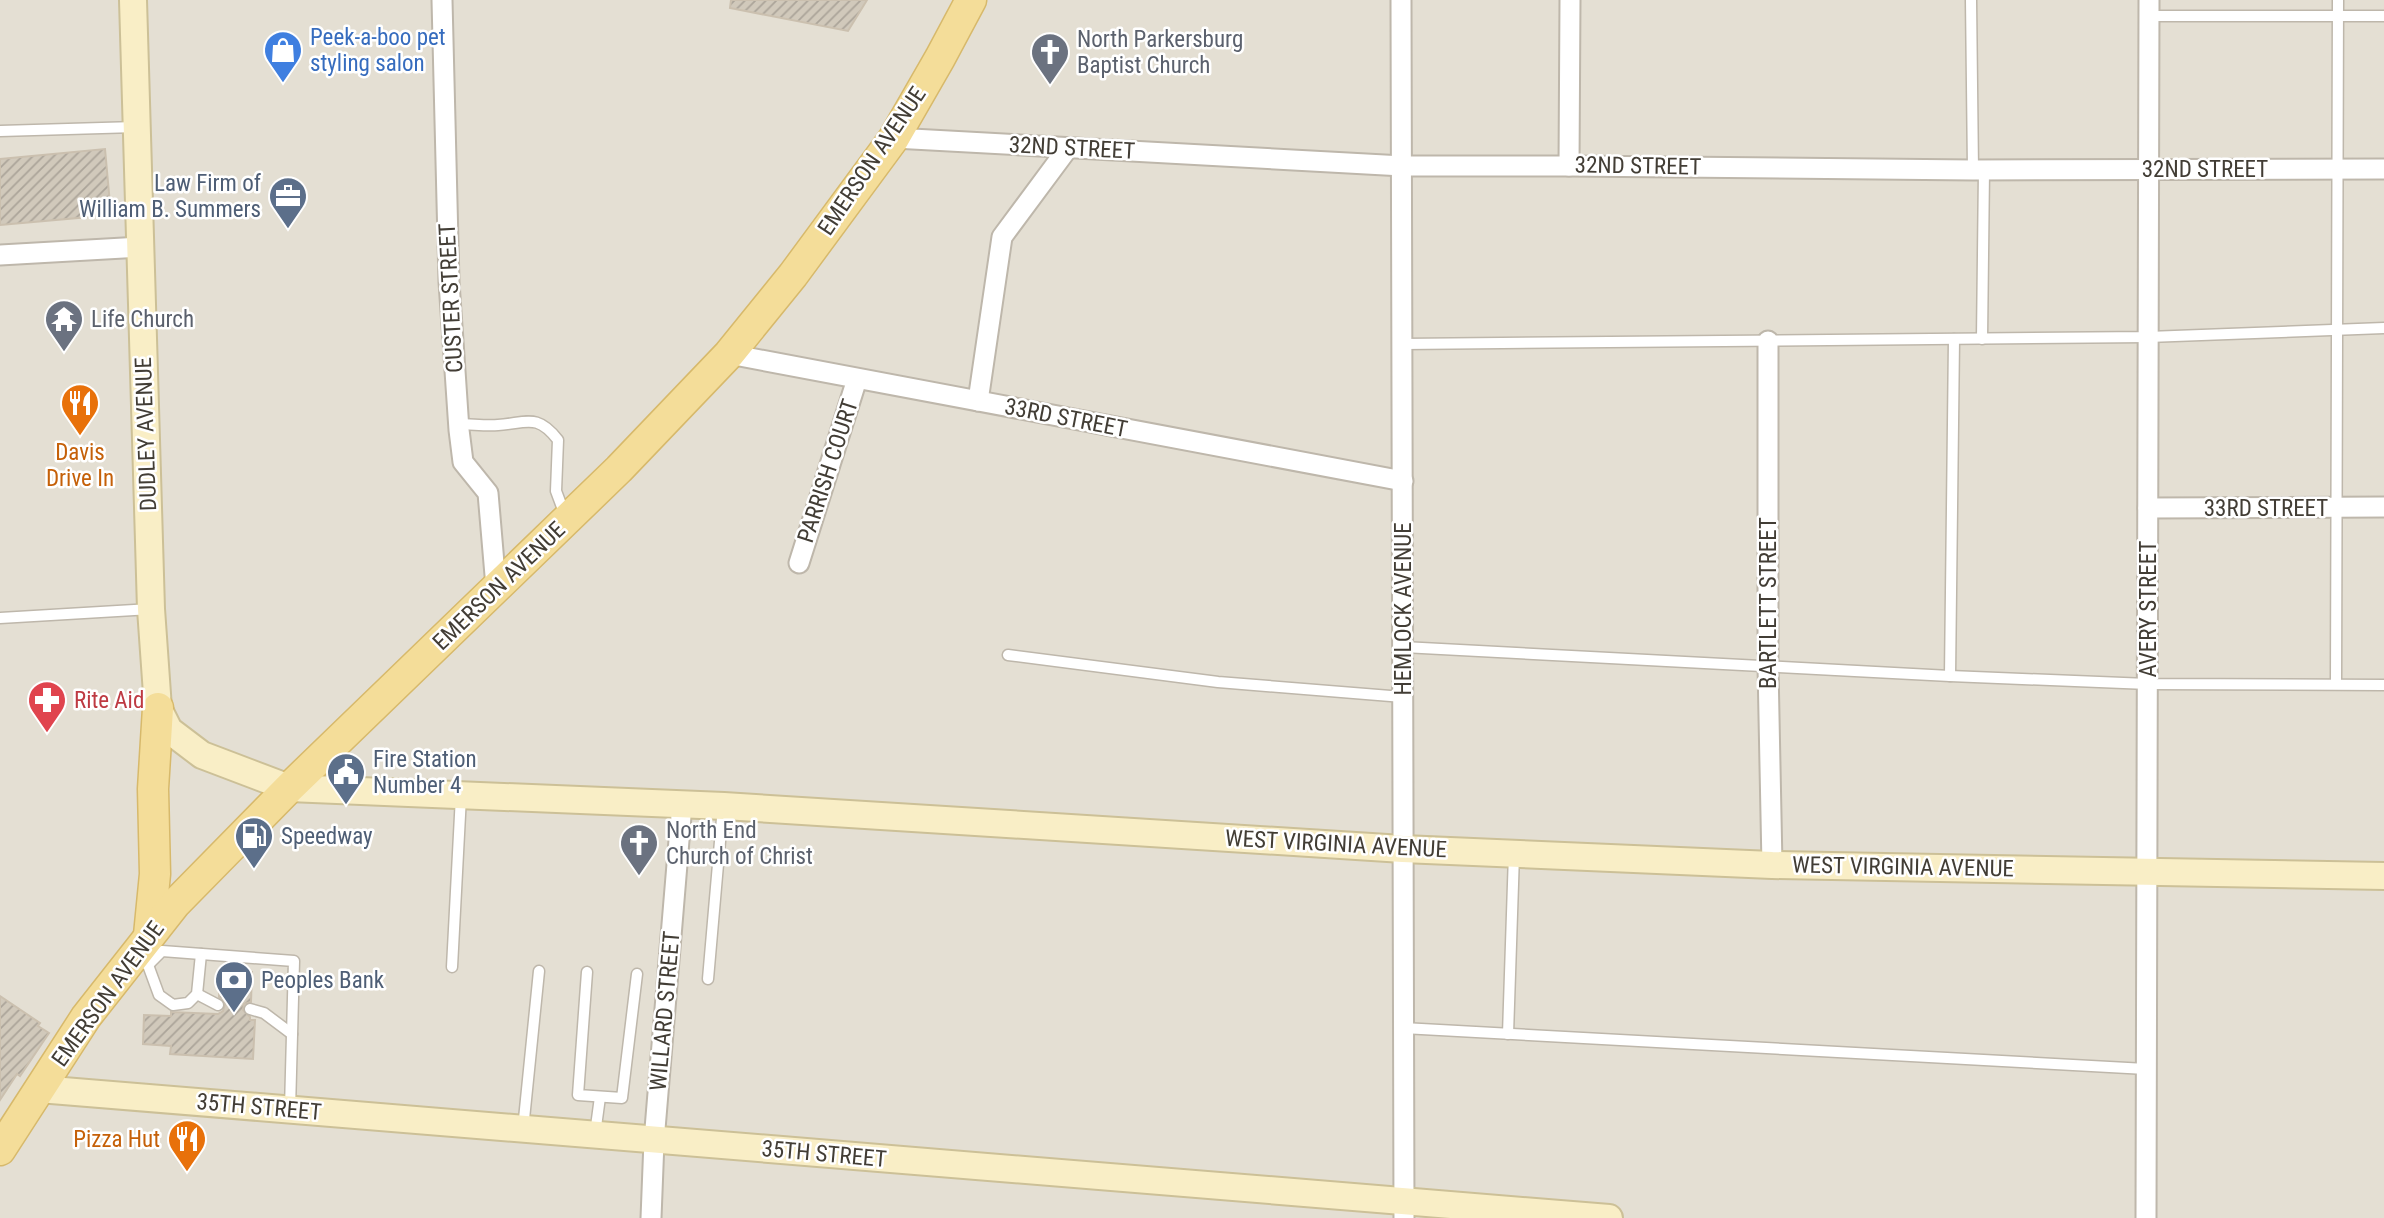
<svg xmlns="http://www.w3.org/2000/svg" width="2384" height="1218" font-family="'Roboto Condensed',sans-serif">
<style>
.residential{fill:#e4dfd3}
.building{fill:url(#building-hatch);stroke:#cbc0af;stroke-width:2}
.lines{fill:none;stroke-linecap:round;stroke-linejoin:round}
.lane-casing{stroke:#beb7ab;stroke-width:13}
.street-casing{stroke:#beb7ab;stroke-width:23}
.secondary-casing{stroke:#ccc097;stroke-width:30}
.primary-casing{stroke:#d7b96b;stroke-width:33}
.lane{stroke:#fff;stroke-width:10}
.street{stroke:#fff;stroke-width:19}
.secondary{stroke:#f9eec6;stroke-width:26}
.primary{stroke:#f4dd99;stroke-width:30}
.labels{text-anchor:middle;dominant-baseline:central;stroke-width:5;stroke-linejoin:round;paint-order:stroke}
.shop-label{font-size:23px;fill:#366cbe;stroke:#fff;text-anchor:start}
.worship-label{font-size:23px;fill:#5b616d;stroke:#fff;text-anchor:start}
.street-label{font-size:23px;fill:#423d35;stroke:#fff}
.service-label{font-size:23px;fill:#4e5e75;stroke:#fff;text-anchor:start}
.food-label{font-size:23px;fill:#c56008;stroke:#fff}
.health-label{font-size:23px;fill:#be3a42;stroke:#fff;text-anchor:start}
</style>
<defs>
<pattern id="building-hatch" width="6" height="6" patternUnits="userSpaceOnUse" patternTransform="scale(1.75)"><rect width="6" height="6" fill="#d1c9bb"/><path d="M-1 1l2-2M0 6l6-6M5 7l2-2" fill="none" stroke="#aba499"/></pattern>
</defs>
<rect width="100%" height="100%" fill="#f0ede4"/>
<rect class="residential" x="0" y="0" width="2384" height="1218"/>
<g class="building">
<path d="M731,0h136l-19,31 -118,-23z"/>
<path d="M105,149l6,66 -111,10v-66z"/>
<path d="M220,971l32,1 -1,30 -7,2 -1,6 7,7v3h5l-2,39 -83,-5 1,-8 -28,-2 1,-29 27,1v-4l47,2 5,-3 2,-7 -6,-7z"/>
<path d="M0,996l40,27 -2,3 11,7 -29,43 -3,-2 -17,26z"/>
</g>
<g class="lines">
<defs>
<g id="lane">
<path d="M1971,0l2,170"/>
<path d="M2149,16h235"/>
<path d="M0,131l136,-4"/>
<path d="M1982,339l2,-169"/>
<path d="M1403,344l745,-7 236,-9"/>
<path d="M458,424c14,0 27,2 40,1 29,-2 39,-12 60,15l-2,51 9,24"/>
<path d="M0,618l151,-9"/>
<path d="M1403,647l547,29 198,8 236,1"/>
<path d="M1008,655l210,27 185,15"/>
<path d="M1950,676l4,-337"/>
<path d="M2336,684l2,-684"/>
<path d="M136,960l12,5 14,-14 132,10 -4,148"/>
<path d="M148,965l11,30 14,10 15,-2 9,-9 4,-40"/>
<path d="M452,967l9,-171"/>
<path d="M587,972l-9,123 44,3 15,-124"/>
<path d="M708,979l15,-172"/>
<path d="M197,994l21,11"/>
<path d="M250,1009l14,4 28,21"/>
<path d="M1403,1028l743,41"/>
<path d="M1508,1034l6,-180"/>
<path d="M523,1129l16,-158"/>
<path d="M595,1134l5,-37"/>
</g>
<g id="street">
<path d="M442,0l7,282 10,148 4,32 25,31 8,94"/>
<path d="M1401,0l3,1218"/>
<path d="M894,138l509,28h166l404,4 411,-1"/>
<path d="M1569,166l1,-166"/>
<path d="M0,255l141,-8"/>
<path d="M1768,341v326l4,198"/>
<path d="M729,354l674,127"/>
<path d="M978,401l24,-164 66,-89"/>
<path d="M2148,508l236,-1"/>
<path d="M799,563l58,-184"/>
<path d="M651,1218l3,-77 28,-337"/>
<path d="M2146,1218l3,-1218"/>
</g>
<g id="secondary">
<path d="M133,0l18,609 7,99 11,22 33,25 87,33 435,18 679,43 369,16 612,11"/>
<path d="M39,1089l1570,129"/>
</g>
<g id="primary">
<path d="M149,935l6,-61 -2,-85 5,-81"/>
<path d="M0,1150l86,-133 89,-113 114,-116 330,-319 110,-115 64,-79 101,-137 46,-80 31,-58"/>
</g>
</defs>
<use href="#lane" class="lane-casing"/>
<use href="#street" class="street-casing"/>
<use href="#secondary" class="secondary-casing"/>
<use href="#primary" class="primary-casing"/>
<use href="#lane" class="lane"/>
<use href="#street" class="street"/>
<use href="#secondary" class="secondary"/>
<use href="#primary" class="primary"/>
</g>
<defs>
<symbol id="shop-pin" viewBox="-11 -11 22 30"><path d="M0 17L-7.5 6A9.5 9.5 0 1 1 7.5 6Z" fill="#3f7fe0" stroke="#fff"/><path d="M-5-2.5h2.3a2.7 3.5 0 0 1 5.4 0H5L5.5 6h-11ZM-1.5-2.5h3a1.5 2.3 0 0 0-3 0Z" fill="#fff"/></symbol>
<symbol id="church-pin" viewBox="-11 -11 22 30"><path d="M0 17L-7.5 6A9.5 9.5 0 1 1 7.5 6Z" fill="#6b7280" stroke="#fff"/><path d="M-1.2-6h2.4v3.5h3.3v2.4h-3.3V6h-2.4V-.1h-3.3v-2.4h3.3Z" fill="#fff"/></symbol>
<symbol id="office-pin" viewBox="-11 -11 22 30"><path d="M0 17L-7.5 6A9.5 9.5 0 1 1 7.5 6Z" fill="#5c6f8a" stroke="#fff"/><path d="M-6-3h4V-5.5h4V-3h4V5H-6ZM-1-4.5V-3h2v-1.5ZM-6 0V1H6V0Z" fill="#fff"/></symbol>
<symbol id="temple-pin" viewBox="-11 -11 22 30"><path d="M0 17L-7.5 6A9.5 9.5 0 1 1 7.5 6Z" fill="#6b7280" stroke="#fff"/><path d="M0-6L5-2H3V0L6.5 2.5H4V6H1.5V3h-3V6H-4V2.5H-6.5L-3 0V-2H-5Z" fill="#fff"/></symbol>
<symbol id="restaurant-pin" viewBox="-11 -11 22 30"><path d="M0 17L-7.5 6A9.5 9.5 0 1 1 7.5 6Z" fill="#e8710a" stroke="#fff"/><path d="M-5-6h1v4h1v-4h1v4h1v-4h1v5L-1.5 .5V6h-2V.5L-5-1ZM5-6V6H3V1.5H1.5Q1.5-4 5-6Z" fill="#fff"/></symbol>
<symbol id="pharmacy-pin" viewBox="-11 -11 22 30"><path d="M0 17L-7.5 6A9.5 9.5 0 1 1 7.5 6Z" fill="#e0444e" stroke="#fff"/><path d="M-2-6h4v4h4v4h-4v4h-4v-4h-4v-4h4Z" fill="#fff"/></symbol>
<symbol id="civic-pin" viewBox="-11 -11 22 30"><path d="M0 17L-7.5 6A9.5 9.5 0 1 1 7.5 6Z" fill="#5c6f8a" stroke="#fff"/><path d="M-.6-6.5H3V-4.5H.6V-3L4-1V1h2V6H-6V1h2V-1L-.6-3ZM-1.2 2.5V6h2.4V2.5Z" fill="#fff"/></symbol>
<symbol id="fuel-pin" viewBox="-11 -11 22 30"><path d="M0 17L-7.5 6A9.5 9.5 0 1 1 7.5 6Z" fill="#5c6f8a" stroke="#fff"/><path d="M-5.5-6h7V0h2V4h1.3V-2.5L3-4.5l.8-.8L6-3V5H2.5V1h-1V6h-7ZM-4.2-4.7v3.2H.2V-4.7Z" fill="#fff"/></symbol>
<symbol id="bank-pin" viewBox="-11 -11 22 30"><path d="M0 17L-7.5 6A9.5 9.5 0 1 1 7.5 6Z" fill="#5c6f8a" stroke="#fff"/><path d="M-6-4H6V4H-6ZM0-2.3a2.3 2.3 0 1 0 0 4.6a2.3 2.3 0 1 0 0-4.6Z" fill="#fff"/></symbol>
</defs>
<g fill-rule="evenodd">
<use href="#shop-pin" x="261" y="28" width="44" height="60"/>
<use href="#church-pin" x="1028" y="30" width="44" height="60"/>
<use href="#office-pin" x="266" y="174" width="44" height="60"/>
<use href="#temple-pin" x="42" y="297" width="44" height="60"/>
<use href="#restaurant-pin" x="58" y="381" width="44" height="60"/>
<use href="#pharmacy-pin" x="25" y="678" width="44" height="60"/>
<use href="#civic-pin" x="324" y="750" width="44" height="60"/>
<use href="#fuel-pin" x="232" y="814" width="44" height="60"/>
<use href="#church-pin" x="617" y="821" width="44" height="60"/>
<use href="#bank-pin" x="212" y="958" width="44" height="60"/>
<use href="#restaurant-pin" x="165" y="1117" width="44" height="60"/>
</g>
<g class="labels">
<g class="shop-label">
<text x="310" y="37">Peek-a-boo pet<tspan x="310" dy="26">styling salon</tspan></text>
</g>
<g class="worship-label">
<text x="1077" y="39">North Parkersburg<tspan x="1077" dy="26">Baptist Church</tspan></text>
<text x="91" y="319">Life Church</text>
<text x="666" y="830">North End<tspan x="666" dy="26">Church of Christ</tspan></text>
</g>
<g class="street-label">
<text transform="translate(1072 148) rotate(3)">32ND STREET</text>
<text transform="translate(872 161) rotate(-56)">EMERSON AVENUE</text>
<text transform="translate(1638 166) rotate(1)">32ND STREET</text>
<text x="2205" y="169">32ND STREET</text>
<text transform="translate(451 298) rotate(-93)">CUSTER STREET</text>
<text transform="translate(1066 418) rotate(11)">33RD STREET</text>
<text transform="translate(146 434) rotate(-92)">DUDLEY AVENUE</text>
<text transform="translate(828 471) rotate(-72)">PARRISH COURT</text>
<text x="2266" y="508">33RD STREET</text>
<text transform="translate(499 586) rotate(-44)">EMERSON AVENUE</text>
<text transform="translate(1768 603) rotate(-90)">BARTLETT STREET</text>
<text transform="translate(1403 609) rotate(-90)">HEMLOCK AVENUE</text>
<text transform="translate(2148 609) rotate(-90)">AVERY STREET</text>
<text transform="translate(1336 844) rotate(3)">WEST VIRGINIA AVENUE</text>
<text transform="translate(1903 867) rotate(1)">WEST VIRGINIA AVENUE</text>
<text transform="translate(108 994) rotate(-54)">EMERSON AVENUE</text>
<text transform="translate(665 1011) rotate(-85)">WILLARD STREET</text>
<text transform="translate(259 1107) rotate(5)">35TH STREET</text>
<text transform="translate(824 1154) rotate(5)">35TH STREET</text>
</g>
<g class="service-label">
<text x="261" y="183" text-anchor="end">Law Firm of<tspan x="261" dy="26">William B. Summers</tspan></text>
<text x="373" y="759">Fire Station<tspan x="373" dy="26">Number 4</tspan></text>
<text x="281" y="836">Speedway</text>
<text x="261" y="980">Peoples Bank</text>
</g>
<g class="food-label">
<text x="80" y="452">Davis<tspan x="80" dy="26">Drive In</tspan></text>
<text x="160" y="1139" text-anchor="end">Pizza Hut</text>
</g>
<g class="health-label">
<text x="74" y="700">Rite Aid</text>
</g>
</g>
</svg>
